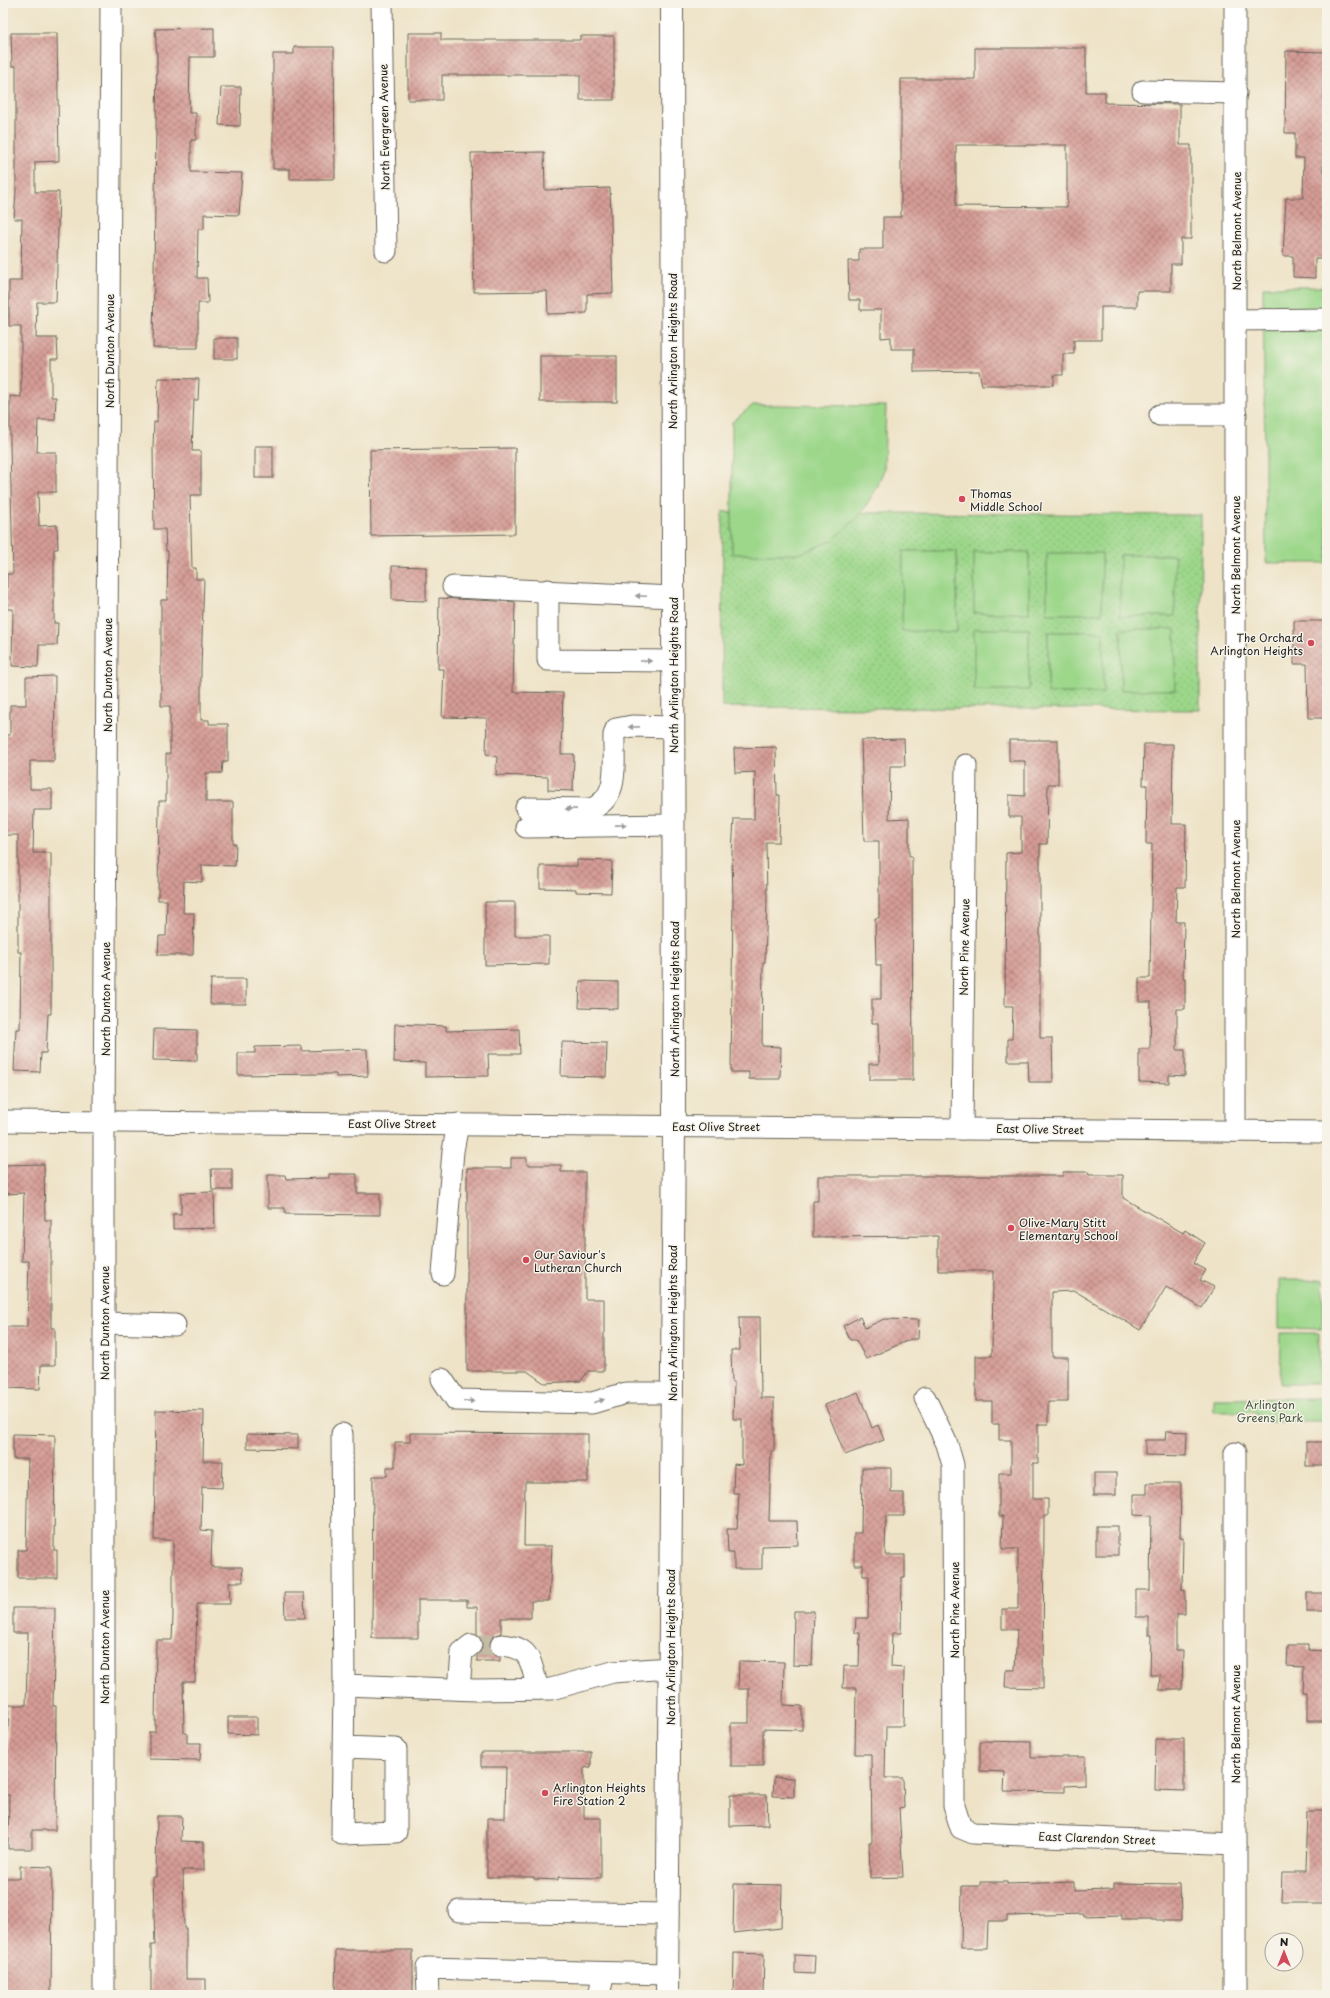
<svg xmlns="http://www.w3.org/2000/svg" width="1330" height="1998" font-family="'Playpen Sans',sans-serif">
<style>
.grass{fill:url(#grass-dots);stroke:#5c7a53}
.park{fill:#9cd78a;stroke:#5c7a53}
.building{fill:url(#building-cross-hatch);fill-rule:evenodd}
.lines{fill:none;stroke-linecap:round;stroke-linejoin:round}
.minor-tunnel{stroke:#c4bba5;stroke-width:21;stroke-dasharray:21 10;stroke-linecap:butt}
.minor-casing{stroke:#666258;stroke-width:23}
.major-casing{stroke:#666258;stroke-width:24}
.minor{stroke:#fff;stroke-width:21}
.major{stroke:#fff;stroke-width:22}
.oneway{fill:#999}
.poi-dot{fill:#d1495b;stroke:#f7f3e8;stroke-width:1.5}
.labels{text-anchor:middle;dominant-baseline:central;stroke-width:3;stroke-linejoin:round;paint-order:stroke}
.street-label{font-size:11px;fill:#1c1c1c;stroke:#f7f3e8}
.poi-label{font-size:11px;fill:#1c1c1c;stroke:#f7f3e8;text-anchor:start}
.park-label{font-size:11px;fill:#42543d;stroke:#f7f3e8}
</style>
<defs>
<pattern id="grass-dots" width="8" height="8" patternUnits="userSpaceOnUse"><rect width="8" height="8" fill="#9cd78a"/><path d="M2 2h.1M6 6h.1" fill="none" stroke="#86b876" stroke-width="1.8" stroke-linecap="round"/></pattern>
<pattern id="building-cross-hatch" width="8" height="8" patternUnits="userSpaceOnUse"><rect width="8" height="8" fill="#d59c95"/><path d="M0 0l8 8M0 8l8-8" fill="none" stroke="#ac7e79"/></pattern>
</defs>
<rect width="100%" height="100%" fill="#f7f3e8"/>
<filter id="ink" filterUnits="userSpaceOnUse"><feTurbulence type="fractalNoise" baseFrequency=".025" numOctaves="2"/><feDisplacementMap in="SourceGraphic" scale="8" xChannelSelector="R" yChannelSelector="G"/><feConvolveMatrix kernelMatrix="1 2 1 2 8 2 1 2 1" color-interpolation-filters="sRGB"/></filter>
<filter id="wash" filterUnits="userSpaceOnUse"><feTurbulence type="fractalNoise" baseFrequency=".012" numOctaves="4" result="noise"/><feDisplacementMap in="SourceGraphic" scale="16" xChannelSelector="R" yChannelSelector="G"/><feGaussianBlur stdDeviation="0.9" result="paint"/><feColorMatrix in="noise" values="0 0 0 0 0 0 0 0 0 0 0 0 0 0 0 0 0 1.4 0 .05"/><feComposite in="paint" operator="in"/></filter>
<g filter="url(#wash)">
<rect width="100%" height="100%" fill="#eee3c7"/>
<path class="grass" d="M723,512l478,3 -1,195 -478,-3z"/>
<g class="park">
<path d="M1263,287h64v276h-61z"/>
<path d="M753,405l133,1 -2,63 -7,19 -17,27 -27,25 -34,14h-67v-132z"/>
<path d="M903,551h54v81l-55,-1z"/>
<rect x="974" y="552" width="55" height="61"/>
<rect x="1047" y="553" width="55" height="61"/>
<rect x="1120" y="555" width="55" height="61"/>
<rect x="974" y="629" width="55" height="61"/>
<rect x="1121" y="629" width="54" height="61"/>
<rect x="1048" y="632" width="55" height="61"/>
<path d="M1279,1280h44l-1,49 -43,-1z"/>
<rect x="1325" y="1305" width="2" height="86"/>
<path d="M1281,1333h38v51h-39z"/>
<path d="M1327,1398v24h-68l-1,-6 -6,-4h-39v-13z"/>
</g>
<g id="blocks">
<g class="building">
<path d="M214,28v29h-24l-1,56h7v27h-5v32l51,1 -3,42 -35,-1v15h-6l-1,49h10l1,25h-10v45h-45l4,-291 -2,-28z"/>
<path d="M11,33h46l2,128 -24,1v30h24l-3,110h-19l-1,36h21l1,21h-7v38h5l-1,23h-17l-1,32h19v40h-18l1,34 18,-1 1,24h-4v74h4l-1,22h-18l-1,22 -26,-1 1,-57h-6v-35h6l-3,-128v-50l11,1v-71h-12v-45h12l1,-62h-8l2,-28v-125h-4z"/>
<path d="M408,33h33v7h139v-4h34v64h-34v-25h-138v25h-34z"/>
<path d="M294,47h40l1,132h-45v-10h-17v-115h21z"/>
<path d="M975,48h111v44h19v11l75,1v41h11v94h-10v25h-10v27h-34v16h-36v33h-27v14h-11v21h-9v10h-72l-3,-14 -65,1v-23h-23v-12l-10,1v-28h-21v-10h-11l-1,-39h11v-12h24v-32h18v-138h74zM956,145h111v62l-111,-1z"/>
<path d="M1286,51l41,1v33h-3l-1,86h4v87h-12v20l-22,-1v-21h-10l3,-58h17l1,-40h-9v-25h-10z"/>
<path d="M221,87h20l-1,39 -21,-1z"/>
<path d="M544,152l1,38 65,-2 3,105 -26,1v19l-39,1 -1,-23 -73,1 -3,-139z"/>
<rect x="214" y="338" width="23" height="21"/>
<rect x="540" y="356" width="77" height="46"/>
<path d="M158,378l41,1 -1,21h-4l-2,51h9v44h-11l2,73h4v11h8l-3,88v53h8v4h19v38h-5l-1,11h-16v29h27v42h3l-1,22 -33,-1v17l-18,-1 -1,32h11l-1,42h-35l1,-19h7l1,-36h-9l1,-99h7v-47h4v-48h-9v-106h6l1,-49h-2l-1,-22h-11l-1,-82 1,-25h3z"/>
<rect x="255" y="446" width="18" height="32"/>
<path d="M515,448v86l-144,2 -1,-86z"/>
<path d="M392,566l34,1v34l-34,-1z"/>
<path d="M439,598l76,4 -2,90 50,1 -2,61h13l-1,37 -25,-1v-13l-52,-2 1,-18 -11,-3 1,-36 -45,-1 2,-48h-6z"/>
<path d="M1294,621h33v97h-19l-1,-54h-13z"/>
<path d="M55,676l-1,85h-24v28h22v21h-18l-1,43h18v161h-3l-2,39h-5l-1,19 -26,-1 2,-42h4l1,-77h-3v-117h-15l3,-100h4v-30h16v-28z"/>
<path d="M904,739l1,27h-15l-1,53 20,-1v38h3l1,224h-44v-16h10l-1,-41h-6v-24h9v-34h-5l-1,-47h4v-77h-15l-3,-101z"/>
<path d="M1009,740h49v44h-10l-1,60h-7v194h12l1,44h-24l-1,-21h-20v-22h4l1,-33h-8l1,-153 15,-1v-35h-12v-22l16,1v-35h-16z"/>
<path d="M1144,744h29l-1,80h14l-1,63h-8l-1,35h8l-1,56h2v31h-8v41h8v26l-16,-1v8l-30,-1v-33h11l1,-47h-12v-24h11l2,-134h-6l1,-59h-4z"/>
<path d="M776,747l1,48h3l-1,47h-13l1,59 -2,61h-2l-1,84 19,1 -1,32h-31v-7h-18l2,-171 -1,-48 2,-34h20l1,-47 -20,1 -1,-25z"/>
<path d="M577,860l35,1 -1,32 -35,-1v-3l-36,-1v-22h37z"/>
<path d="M485,902h30v34h34v28l-64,1z"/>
<path d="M211,979h35v25h-36z"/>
<path d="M580,981l38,1v27l-39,-1z"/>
<path d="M395,1024l51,2v5l73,-2 1,25h-32l1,22 -64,1v-14l-31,-1z"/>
<path d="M154,1029l43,1v31l-44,-1z"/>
<path d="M562,1042l45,1 -1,34 -45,-1z"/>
<path d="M302,1046v5l65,-2 1,27 -32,1v-3h-15l-83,1v-22h17v-6z"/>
<path d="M511,1158h16v7h34v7h24v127h19v72h-16l-7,10 -37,2 -17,-12h-60v-203h44z"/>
<path d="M44,1164l1,56h6v108h4v37h-14l-1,24 -37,-1v-61h24l2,-66h-7l2,-68 -19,1 -1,-29z"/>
<path d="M211,1169h21v21h-20z"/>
<path d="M1063,1172h25l1,3h34v23l60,35 2,-3 20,13 -12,20 13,7 -6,10 14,7 -12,21 -36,-21 -26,43 -65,-39 -23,1v65h16v45h-20v22h-10v39h-5v36h15v17h-4l-1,172 -38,-1 1,-17h9l2,-41h-15v-20h16v-60h-16l1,-33h-4v-43h12v-33h-12v-16h-7v-23h-16v-45h16l1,-85h-55v-35l-125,1v-36h5v-25h245z"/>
<path d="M329,1174h28v19h23v22l-95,-1v-6h-17v-33h17l1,4 43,-1z"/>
<path d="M214,1192l1,36 -42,1v-15h8v-21z"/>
<path d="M739,1317h21l1,81h13v53h-3l-2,70h28l1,24 -36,1v23h-28v-16h-6l-1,-24h10l2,-36h-6l1,-29 8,1v-46h-9l1,-37h-2l-1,-32h9z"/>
<path d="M860,1317l5,11 19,-9 35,1 -1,19h-7l-45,20 -10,-19h-6l-7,-14z"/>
<path d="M858,1392l14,36 6,-3 6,15 -39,15 -20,-50z"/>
<path d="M156,1410l48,1 -1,50h20l-1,27 -20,-1 -1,43 11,1 -1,36h31l1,15h-14l1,22h-33l-2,78h-12l1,51h3v10h14l-1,17 -51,-1v-27h6l1,-92h16l1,-25v-75h-19z"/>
<path d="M1166,1431l21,1 -1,24 -41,-1v-15h20z"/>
<path d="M410,1433l178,1v48h-63l-1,64h28l-3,55h-18v17h-30v15l-9,4 -3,7 1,6 4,5 6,2v4h-23v-5l5,-6 1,-6 -6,-9v-28h-10v-7h-49v38h-46l1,-162h14v-9h8v-25h15z"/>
<path d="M13,1434l42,1 -1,115h3v28h-39v-28h8l2,-91h-15z"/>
<path d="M247,1434l51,1v14l-51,-1z"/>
<rect x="1306" y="1442" width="21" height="24"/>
<path d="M862,1468h29v25h13v23h-18l-1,39h20v22h-3l-1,56h-9l-1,34 13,1 -1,58h-17l-1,52h18l1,29 -5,1 4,69 -33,1 -1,-36h3l-1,-88h-16l1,-66h-13l1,-22h15l1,-33h-5l1,-15h12l1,-42h-6v-11h-9v-32h7z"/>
<rect x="1094" y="1473" width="22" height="22"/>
<path d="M1147,1483h34l-1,55h3l-1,52 3,-1v25h-9v36h7l-1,40h-23l1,-15h-10l1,-40h-2v-18h-13v-27h14l1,-74 -17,-1v-21h13z"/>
<rect x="1096" y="1526" width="22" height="29"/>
<path d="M284,1593h20l1,25h-20z"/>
<rect x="1307" y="1593" width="20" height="19"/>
<path d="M13,1608h42l-2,98h3l-1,124h-23v19h-24l1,-54h-4l4,-90h17l2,-72h-15z"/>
<path d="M794,1611h20l-2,55 -19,-1z"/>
<path d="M1287,1645h21v5l19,1v70h-20v-28h-4l1,-26 -18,-1z"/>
<path d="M739,1661l45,1 -1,43 19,1v24l-39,-1v37h-32v-43h18v-34h-11z"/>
<path d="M228,1717h29v18l-29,-1z"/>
<path d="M1156,1739h28v52l-29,-1z"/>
<path d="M980,1741l51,1v15h54v28l-20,1v6l-61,-1 1,-19 -25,-1z"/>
<path d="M481,1752h110v15l-7,1v50h17v60l-43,-1v3l-24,-1v-2h-47v-59h18l1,-51h-25z"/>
<path d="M774,1777l20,1v19l-21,-1z"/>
<path d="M730,1795h37l1,30 -38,1z"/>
<path d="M1307,1811h20v91h-46l1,-30h23z"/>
<path d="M157,1816h25l-1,25 23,1v28h-21l1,58h2v51h20v16h-55v-50h4l-2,-68h3z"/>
<path d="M20,1866l32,1 -1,128h-47l-1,-117h17z"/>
<path d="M980,1882h27v2l67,-2v8l40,-1v-6l66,1 1,36h-59v-5l-38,1v-2l-77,2v5h-19l-1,27h-26l1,-62h18z"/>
<path d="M734,1884l48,1 -1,43 -48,5z"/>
<path d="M336,1950h77v45h-78z"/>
<path d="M734,1953l30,1 -1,41h-30z"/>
<path d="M795,1955l20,1 -1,18 -19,-1z"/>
</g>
</g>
</g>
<g filter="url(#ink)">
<use href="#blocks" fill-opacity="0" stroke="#666258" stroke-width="1"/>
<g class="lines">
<path class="minor-tunnel" d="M471,1645h30"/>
<defs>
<g id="minor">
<path d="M382,3l4,248"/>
<path d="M1143,91l93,2"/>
<path d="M1236,320l91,-1"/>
<path d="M1160,415h76"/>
<path d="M453,587l220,10"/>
<path d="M548,590v70l125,1"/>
<path d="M526,808l65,1c30,-12 22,-46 23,-74l2,-6 16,-3 41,1"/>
<path d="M526,827l147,-2"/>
<path d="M3,1121l1324,11"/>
<path d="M962,1129l4,-364"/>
<path d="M1235,1131v-1128"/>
<path d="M443,1274l10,-123 5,-27"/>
<path d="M104,1323l71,2"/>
<path d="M442,1379l14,21 136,3 34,-10h46"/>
<path d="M925,1398l22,46 6,21 1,341 7,22 12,5 262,11"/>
<path d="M342,1434l2,251 132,5 75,-1 62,-17 57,-4"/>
<path d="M1235,1453v542"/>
<path d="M501,1645c32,2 29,18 37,44"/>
<path d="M459,1689l3,-37 9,-7"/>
<path d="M343,1747l53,2v83l-54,2 2,-149"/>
<path d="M459,1911l209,3"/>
<path d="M104,1995v-874l7,-1118"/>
<path d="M428,1995l-1,-27 240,6"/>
<path d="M599,1995l5,-22"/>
</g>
<path id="major" d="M667,1995l7,-869 -2,-1123"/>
</defs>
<use href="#minor" class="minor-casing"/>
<use href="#major" class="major-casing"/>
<use href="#minor" class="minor"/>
<use href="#major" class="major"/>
</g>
<defs><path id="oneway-solid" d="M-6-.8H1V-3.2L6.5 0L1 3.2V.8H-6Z"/></defs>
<g class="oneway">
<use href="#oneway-solid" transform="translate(641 596) rotate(-178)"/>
<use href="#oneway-solid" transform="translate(646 661)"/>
<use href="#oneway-solid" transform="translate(634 727) rotate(179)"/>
<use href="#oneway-solid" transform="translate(571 809) rotate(-179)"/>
<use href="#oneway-solid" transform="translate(621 825) rotate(-1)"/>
<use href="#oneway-solid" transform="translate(469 1401) rotate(2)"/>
<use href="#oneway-solid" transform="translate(599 1401) rotate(-17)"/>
</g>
</g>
<g class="poi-dot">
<circle cx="962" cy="499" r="4"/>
<circle cx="1311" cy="643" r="4"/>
<circle cx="1011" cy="1228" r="4"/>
<circle cx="526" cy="1260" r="4"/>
<circle cx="545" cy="1793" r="4"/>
</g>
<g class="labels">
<g class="street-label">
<text transform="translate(384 127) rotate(-91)">North Evergreen Avenue</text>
<text transform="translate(1236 231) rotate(-90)">North Belmont Avenue</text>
<text transform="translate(109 351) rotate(-90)">North Dunton Avenue</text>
<text transform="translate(672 351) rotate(-90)">North Arlington Heights Road</text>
<text transform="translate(1235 555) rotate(-90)">North Belmont Avenue</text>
<text transform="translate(107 675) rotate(-90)">North Dunton Avenue</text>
<text transform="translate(673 675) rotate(-90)">North Arlington Heights Road</text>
<text transform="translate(1235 879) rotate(-90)">North Belmont Avenue</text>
<text transform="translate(964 947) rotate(-89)">North Pine Avenue</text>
<text transform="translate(105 999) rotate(-90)">North Dunton Avenue</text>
<text transform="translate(674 999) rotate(-90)">North Arlington Heights Road</text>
<text x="392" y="1123">East Olive Street</text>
<text x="716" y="1126">East Olive Street</text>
<text transform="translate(1040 1129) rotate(1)">East Olive Street</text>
<text transform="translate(104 1323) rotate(-90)">North Dunton Avenue</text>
<text transform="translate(672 1323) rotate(-90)">North Arlington Heights Road</text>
<text transform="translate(954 1610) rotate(-90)">North Pine Avenue</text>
<text transform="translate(104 1647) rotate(-90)">North Dunton Avenue</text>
<text transform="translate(670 1647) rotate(-90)">North Arlington Heights Road</text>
<text transform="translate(1235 1724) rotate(-90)">North Belmont Avenue</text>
<text transform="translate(1097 1838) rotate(2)">East Clarendon Street</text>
</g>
<g class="poi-label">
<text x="970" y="493">Thomas<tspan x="970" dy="13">Middle School</tspan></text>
<text x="1303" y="637" text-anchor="end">The Orchard<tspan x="1303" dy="13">Arlington Heights</tspan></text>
<text x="1019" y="1222">Olive-Mary Stitt<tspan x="1019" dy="13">Elementary School</tspan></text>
<text x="534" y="1254">Our Saviour's<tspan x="534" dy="13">Lutheran Church</tspan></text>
<text x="553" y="1787">Arlington Heights<tspan x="553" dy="13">Fire Station 2</tspan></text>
</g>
<g class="park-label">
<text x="1270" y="1404">Arlington<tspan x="1270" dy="13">Greens Park</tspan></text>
</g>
</g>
<rect width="1330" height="1998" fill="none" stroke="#f7f3e8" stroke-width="16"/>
<g transform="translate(1284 1952)"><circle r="19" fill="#f7f3e8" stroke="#9f9d96"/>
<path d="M0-3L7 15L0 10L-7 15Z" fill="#d1495b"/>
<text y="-6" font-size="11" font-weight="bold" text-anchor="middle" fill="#1c1c1c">N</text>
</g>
</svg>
